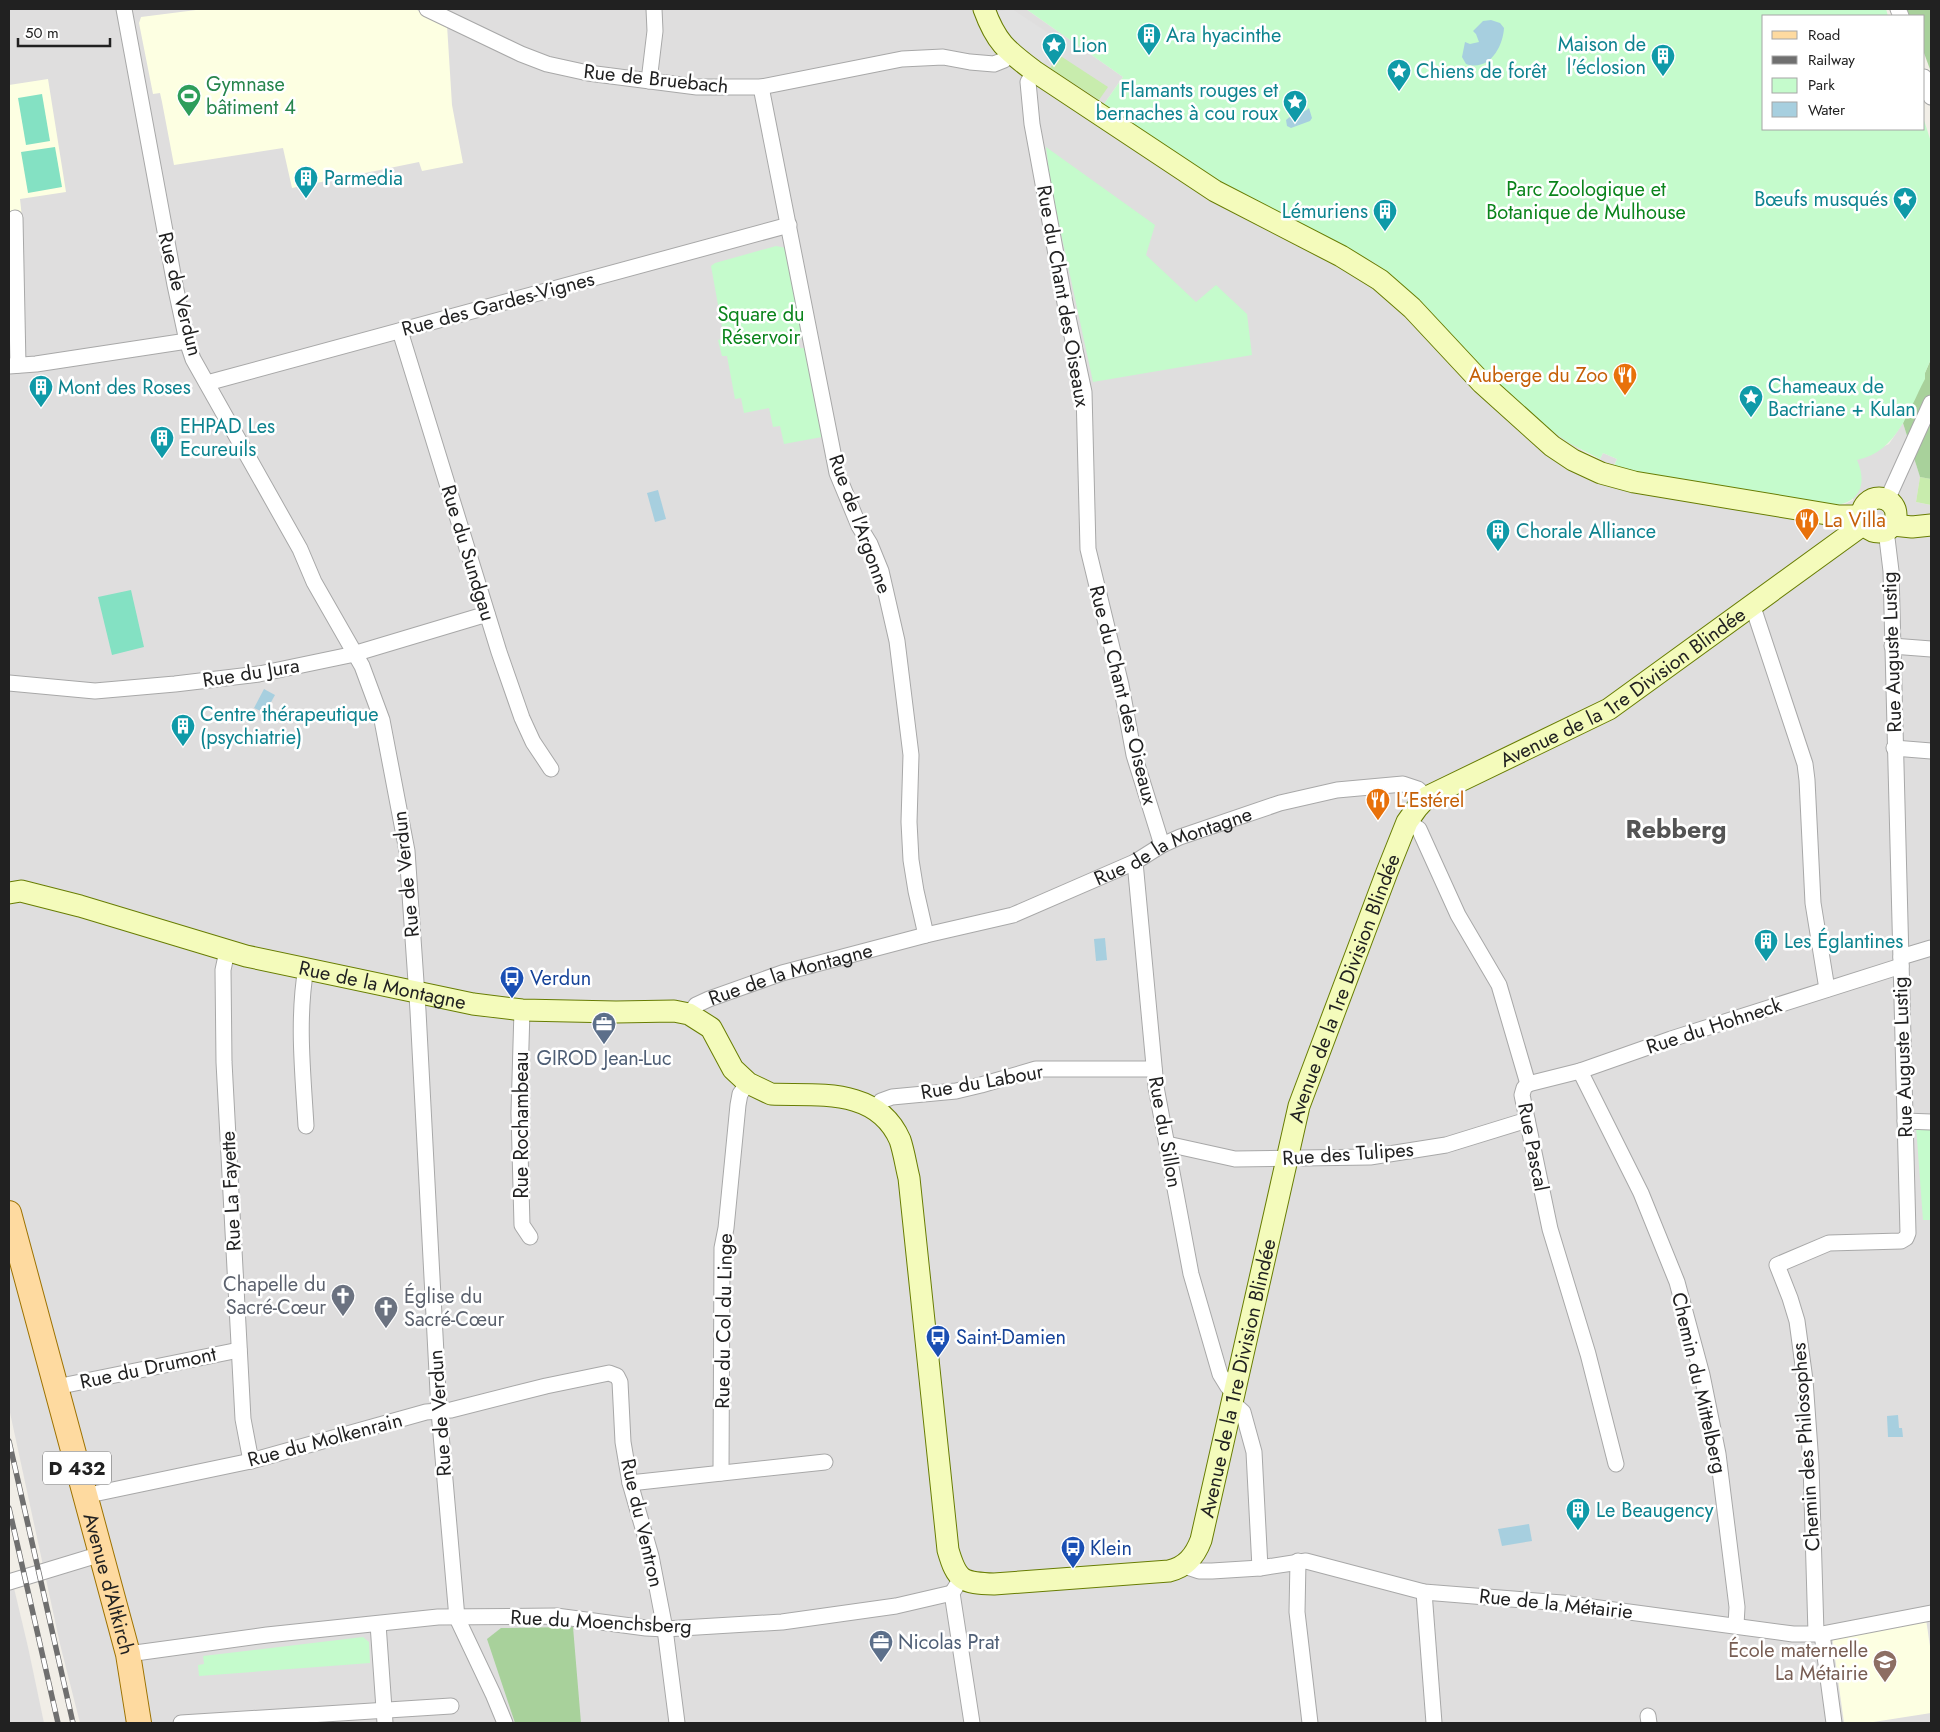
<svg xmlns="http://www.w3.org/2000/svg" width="1940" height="1732" font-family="Jost,sans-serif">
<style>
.residential{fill:#dfdede}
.education{fill:#fdffe2}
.grass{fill:#c8ecad}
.forest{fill:#a8d19b}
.park{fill:#c5fbcc}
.pitch{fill:#84e1c3}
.parking{fill:#e1e1e1}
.water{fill:#a7cfdf}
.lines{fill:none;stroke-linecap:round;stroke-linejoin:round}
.minor-casing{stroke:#a8a8a8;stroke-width:17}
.secondary-casing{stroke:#687d03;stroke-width:23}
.primary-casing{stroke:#9d7200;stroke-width:26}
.minor{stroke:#fff;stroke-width:15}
.secondary{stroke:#f4fbbb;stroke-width:21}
.primary{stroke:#fedaa0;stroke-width:24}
.rail-casing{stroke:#6f6f6f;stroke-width:5.5}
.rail{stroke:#fff;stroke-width:4;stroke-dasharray:11;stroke-linecap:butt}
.labels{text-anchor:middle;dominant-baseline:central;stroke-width:5;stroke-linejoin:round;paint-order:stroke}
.shield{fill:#fff;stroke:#646464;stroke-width:1}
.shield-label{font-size:19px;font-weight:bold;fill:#212121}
.culture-label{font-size:20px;fill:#0d838f;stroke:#fff;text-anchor:start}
.street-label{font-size:20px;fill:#212121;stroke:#fff}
.leisure-label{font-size:20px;fill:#27864d;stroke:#fff;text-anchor:start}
.park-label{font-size:20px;fill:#0a841b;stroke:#fff}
.food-label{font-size:20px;fill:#c56008;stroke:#fff;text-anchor:start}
.transit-label{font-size:20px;fill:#164399;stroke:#fff;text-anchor:start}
.service-label{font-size:20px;fill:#4e5e75;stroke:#fff}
.worship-label{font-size:20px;fill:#5b616d;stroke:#fff;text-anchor:end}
.education-label{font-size:20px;fill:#785e54;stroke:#fff;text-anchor:end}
.district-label{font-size:25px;font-weight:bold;fill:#545454;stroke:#fff}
</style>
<rect width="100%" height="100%" fill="#f1eee7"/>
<g class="residential">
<path d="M9,9h1017l97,68 -19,27 133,89 138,70 54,50 101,99 18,16 41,27 11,4 3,-6 14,6 -3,6 221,40 10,-1 8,-4 4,-41 32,-15 14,-21 17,54 -4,25 15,3v1218h-1851l-20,-79 -51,-236z"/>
<path d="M9,1567l19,80 16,76h-35z"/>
</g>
<g class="education">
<path d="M204,9h211l32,16 5,80 11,58 -41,8 -3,-9 -127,26 -9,-40 -109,17 -12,-63 -2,-9 -7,1 -14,-71 2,-6z"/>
<path d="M48,79l18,113 -46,7 2,19h-13v-133z"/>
<path d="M1926,1619l5,34v60l-64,10h-23l-12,-87z"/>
</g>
<g class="grass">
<path d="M1059,55l49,32 -9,13 -49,-32z"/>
<path d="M1920,477l11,2v26l-15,-3z"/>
</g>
<g class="forest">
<path d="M1906,9h25v63l-7,-19v-37h-15z"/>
<path d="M1931,359v120l-11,-2 -17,-54z"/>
<path d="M573,1627l8,96h-66l-28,-84 14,-11z"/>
</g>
<g class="park">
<path d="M1026,9h860l2,7h-124v113h160v-9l7,22v217l-6,14v6c-17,32 -28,73 -68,81 10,22 4,43 -22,45l-202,-33 -19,-6 3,-7 -14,-6 -3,6 -31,-16 -21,-15 -57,-51 -62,-64 -54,-50 -138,-70 -133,-89 19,-27z"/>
<path d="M1046,147l109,78 -9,30 50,47 20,-17 31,29 5,41 -159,27 -42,-195z"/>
<path d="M776,246l10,2 17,89 -5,4 2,7h4l2,4 16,85 -38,7 -4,-18 -7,1 -4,-19 -25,5 -3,-15 -6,1 -8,-43h-5l-4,-16 6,-2 -13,-72 4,-3z"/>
<path d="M1916,1126h15v94h-8z"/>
<path d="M363,1637l6,5 1,21 -171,13 -1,-11 6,-1 -1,-8z"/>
</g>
<g class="pitch">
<path d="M42,94l8,47 -24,4 -8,-47z"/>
<path d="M55,147l7,40 -34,6 -7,-41z"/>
<path d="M131,590l13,57 -32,8 -14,-58z"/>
</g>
<path class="parking" d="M1012,9l47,31 -16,24 -32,-21 -16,-31z"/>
<g class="water">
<path d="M1491,20l9,3 4,5c-1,19 -15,44 -38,36l-4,-7 3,-15 5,2 9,-2 -3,-8 -3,-3 10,-10z"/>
<path d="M1309,108l3,10 -2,3 -19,7 -4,-2 -1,-6c7,-7 16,-5 23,-12z"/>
<path d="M658,490l8,29 -11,3 -8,-29z"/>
<path d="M264,689l11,6 -10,18 -11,-5z"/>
<path d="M1105,938l2,22 -11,1 -2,-22z"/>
<path d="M1898,1415l1,13h3l1,9h-15l-1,-21z"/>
<path d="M1529,1524l3,17 -30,5 -4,-17z"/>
</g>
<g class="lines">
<defs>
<g id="minor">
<path d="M124,9l51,276 12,56 6,18 107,190 14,33 48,84 20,54 25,131 11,160 21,400 18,207 36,76 12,29"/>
<path d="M427,9l94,45 26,10 41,9 109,14h64l141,-28 41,-2 27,5 24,2 10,-4 7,-6"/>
<path d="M1898,9l3,7"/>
<path d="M1034,71l-6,11 4,42 33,179 19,89 4,157 33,136 13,70 28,90"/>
<path d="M1924,77l7,20"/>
<path d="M649,81l6,-50 -1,-22"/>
<path d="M761,87l76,386 22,53 11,18 11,27 16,70 14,114 -2,67 2,38 5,31 10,44"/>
<path d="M15,218l3,147"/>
<path d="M400,331l99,321 23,66 11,24 18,27"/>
<path d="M9,366l27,-2 151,-23"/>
<path d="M207,383l582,-158"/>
<path d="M1887,500l44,-97"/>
<path d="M1752,604l53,160 2,16 6,123 14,86"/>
<path d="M1892,646l39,3"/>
<path d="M9,683l86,8 80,-7 84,-10 91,-19 137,-41"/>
<path d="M1894,748l37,3"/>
<path d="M1407,822l12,7 39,86 41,70 29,99"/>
<path d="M1135,862l21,225 35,187 29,100 8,13 8,2"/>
<path d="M227,951l-4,19 1,92 19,357 8,42"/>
<path d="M1901,957l30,-9"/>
<path d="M522,1010l-3,103 3,112 8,12"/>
<path id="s1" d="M689,1014l7,-9 13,-6 73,-26 144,-38 87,-20 122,-53 27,-17 18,-8 100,-34 57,-13 66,-6 15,5 9,8"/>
<path d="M1580,1071l61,122 36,89 25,93 16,79 19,153 -1,18"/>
<path d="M1528,1084l-4,4 -2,7 28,134 38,125 28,110"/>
<path d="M1528,1084l52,-13 91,-32 230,-73"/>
<path d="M876,1109l5,-8 11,-4 64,-6 25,-6 55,-16h118"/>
<path d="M1905,1121l26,1"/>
<path d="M306,1126c-3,-52 -9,-106 0,-158"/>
<path d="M1167,1144l68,15 135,-2 76,-12 81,-25"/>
<path d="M56,1387l183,-37"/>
<path d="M1232,1402l11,10 11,40 6,116"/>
<path d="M721,1473l1,-225 4,-20 12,-123 2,-11 8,-11"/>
<path d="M630,1483l195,-21"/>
<path d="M84,1496l167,-35 175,-49 25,-2 95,-24 63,-13 8,3 3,6 3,60 7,41 21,73 14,73 12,94"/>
<path d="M1298,1561l-1,51 13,111"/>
<path d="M1184,1566l15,5h13l48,-3 46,-7 118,31 138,11 231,31h29l109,-21"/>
<path d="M9,1582l92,-28"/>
<path d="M957,1585l-5,8 20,130"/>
<path d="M1424,1592l10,131"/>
<path d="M378,1624l7,99"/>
<path d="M1816,1633l-5,-169 -6,-84 -8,-59 -7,-23 -13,-33 52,-22 72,-2 5,-3 2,-5 -17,-662 -5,-41"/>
<path d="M1822,1634l12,89"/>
<path d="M128,1654l139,-19 171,-18 118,-1 90,12 19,1 117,-7 114,-16 56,-13"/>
<path d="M1648,1716l1,7"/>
<path d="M181,1723l270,-17"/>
</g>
<g id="secondary">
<path d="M984,9c12,33 22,41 50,62l181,120 126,65 39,24 32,28 70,75 70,63 21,14 28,13 33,9 205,34h22"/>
<circle cx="1879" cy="515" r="17"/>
<path d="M1893,525l19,2 19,-2"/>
<path id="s2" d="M9,893l12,-2 59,15 166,50 227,48 49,6 94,2 58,-1 15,3 22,14 22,41 15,14 23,11c47,2 106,-7 129,46 4,12 6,26 9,38l39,372c9,31 14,33 46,34l175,-13c17,-4 26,-15 32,-31l98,-434 88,-234 20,-50 10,-14 10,-11 182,-88 255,-185"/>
</g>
<g id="primary">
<path id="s3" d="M9,1213l119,441 11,69"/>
</g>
</defs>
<use href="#minor" class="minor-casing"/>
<use href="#secondary" class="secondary-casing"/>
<use href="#primary" class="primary-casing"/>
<use href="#minor" class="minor"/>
<use href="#secondary" class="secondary"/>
<use href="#primary" class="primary"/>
<defs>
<g id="rail">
<path d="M9,1441l64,282"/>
<path d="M9,1508l49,215"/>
</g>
</defs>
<use href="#rail" class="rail-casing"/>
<use href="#rail" class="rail"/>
</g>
<defs>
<symbol id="building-pin" viewBox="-11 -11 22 30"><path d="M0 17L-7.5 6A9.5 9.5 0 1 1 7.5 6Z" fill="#0f9aa8" stroke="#fff"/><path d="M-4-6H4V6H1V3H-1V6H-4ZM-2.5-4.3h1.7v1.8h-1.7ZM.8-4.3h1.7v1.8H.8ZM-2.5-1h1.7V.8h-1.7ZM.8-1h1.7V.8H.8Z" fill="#fff"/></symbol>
<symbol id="sight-pin" viewBox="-11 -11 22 30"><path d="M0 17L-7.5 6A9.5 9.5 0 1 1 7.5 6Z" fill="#0f9aa8" stroke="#fff"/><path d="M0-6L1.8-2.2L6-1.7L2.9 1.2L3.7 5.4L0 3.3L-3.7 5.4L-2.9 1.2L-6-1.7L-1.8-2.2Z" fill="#fff"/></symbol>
<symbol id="stadium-pin" viewBox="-11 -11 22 30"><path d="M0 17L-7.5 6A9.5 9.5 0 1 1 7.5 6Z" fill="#2e9e5b" stroke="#fff"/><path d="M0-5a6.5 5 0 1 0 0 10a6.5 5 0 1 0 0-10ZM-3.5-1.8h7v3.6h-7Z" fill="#fff"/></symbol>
<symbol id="restaurant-pin" viewBox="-11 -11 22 30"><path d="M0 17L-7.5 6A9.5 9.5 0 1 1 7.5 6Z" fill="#e8710a" stroke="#fff"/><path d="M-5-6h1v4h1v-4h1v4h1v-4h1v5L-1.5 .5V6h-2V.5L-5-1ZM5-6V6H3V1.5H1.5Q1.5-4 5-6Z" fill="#fff"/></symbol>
<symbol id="bus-pin" viewBox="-11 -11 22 30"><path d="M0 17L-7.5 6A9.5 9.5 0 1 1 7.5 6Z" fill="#1a4fb4" stroke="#fff"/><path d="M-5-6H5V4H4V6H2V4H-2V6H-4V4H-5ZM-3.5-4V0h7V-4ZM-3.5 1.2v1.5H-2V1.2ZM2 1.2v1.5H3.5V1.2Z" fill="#fff"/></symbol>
<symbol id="office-pin" viewBox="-11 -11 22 30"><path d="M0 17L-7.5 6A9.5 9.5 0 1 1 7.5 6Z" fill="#5c6f8a" stroke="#fff"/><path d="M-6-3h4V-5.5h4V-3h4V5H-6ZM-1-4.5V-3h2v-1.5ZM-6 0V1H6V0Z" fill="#fff"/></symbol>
<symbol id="church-pin" viewBox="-11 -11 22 30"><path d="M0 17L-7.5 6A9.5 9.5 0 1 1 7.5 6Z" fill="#6b7280" stroke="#fff"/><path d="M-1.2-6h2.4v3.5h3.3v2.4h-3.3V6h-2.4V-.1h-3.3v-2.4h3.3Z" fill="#fff"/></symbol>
<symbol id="school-pin" viewBox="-11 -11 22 30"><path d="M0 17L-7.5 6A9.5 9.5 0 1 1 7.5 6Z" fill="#8d6e63" stroke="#fff"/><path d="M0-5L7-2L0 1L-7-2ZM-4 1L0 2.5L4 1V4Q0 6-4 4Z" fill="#fff"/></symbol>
</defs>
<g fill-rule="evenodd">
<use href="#building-pin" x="1135" y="21" width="28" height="38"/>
<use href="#sight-pin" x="1040" y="31" width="28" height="38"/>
<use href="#building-pin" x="1649" y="42" width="28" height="38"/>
<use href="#sight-pin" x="1385" y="57" width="28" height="38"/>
<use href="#stadium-pin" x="175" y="82" width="28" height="38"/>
<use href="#sight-pin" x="1281" y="88" width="28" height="38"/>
<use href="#building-pin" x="292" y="164" width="28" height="38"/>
<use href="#sight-pin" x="1891" y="185" width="28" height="38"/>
<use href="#building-pin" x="1371" y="197" width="28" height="38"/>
<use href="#restaurant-pin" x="1611" y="361" width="28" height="38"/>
<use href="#building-pin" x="27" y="373" width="28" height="38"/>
<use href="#sight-pin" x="1737" y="383" width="28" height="38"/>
<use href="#building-pin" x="148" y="424" width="28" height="38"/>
<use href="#restaurant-pin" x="1793" y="506" width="28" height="38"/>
<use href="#building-pin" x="1484" y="517" width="28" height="38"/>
<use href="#building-pin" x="169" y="712" width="28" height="38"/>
<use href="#restaurant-pin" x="1364" y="786" width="28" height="38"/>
<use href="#building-pin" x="1752" y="927" width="28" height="38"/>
<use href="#bus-pin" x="498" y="964" width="28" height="38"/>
<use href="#office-pin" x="590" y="1010" width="28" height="38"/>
<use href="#church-pin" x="329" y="1282" width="28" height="38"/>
<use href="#church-pin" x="372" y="1294" width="28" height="38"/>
<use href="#bus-pin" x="924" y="1323" width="28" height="38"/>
<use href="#building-pin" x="1564" y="1496" width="28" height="38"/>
<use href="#bus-pin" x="1059" y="1534" width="28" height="38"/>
<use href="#office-pin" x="867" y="1628" width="28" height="38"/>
<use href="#school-pin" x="1871" y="1648" width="28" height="38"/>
</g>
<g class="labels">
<rect class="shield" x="43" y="1451.5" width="68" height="33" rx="4"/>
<g class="shield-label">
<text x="77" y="1468">D 432</text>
</g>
<g class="culture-label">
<text x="1166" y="35">Ara hyacinthe</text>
<text x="1646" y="44" text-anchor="end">Maison de<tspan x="1646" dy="23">l'éclosion</tspan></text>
<text x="1072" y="45">Lion</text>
<text x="1416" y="71">Chiens de forêt</text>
<text x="1278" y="90" text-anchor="end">Flamants rouges et<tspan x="1278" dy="23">bernaches à cou roux</tspan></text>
<text x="324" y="178">Parmedia</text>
<text x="1888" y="199" text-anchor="end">Bœufs musqués</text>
<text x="1368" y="211" text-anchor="end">Lémuriens</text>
<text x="1768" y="386">Chameaux de<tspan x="1768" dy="23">Bactriane + Kulan</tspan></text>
<text x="58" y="387">Mont des Roses</text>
<text x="180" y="426">EHPAD Les<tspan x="180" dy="23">Ecureuils</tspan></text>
<text x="1516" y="531">Chorale Alliance</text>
<text x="200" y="714">Centre thérapeutique<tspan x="200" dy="23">(psychiatrie)</tspan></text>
<text x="1784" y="941">Les Églantines</text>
<text x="1596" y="1510">Le Beaugency</text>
</g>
<g class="street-label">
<text transform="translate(656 79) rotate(6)">Rue de Bruebach</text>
<text transform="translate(180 294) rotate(76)">Rue de Verdun</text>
<text transform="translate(1063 296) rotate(80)">Rue du Chant des Oiseaux</text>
<text transform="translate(498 304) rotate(-15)">Rue des Gardes-Vignes</text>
<text transform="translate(860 524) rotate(70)">Rue de l'Argonne</text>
<text transform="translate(468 553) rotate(73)">Rue du Sundgau</text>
<text transform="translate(1892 652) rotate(-92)">Rue Auguste Lustig</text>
<text transform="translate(251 673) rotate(-9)">Rue du Jura</text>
<text stroke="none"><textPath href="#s2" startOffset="2666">Avenue de la 1re Division Blindée</textPath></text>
<text transform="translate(1123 695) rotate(76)">Rue du Chant des Oiseaux</text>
<text stroke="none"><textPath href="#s1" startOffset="516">Rue de la Montagne</textPath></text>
<text transform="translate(406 874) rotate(-96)">Rue de Verdun</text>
<text stroke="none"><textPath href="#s1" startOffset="111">Rue de la Montagne</textPath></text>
<text stroke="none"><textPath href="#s2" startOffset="386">Rue de la Montagne</textPath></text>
<text stroke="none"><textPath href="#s2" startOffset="2231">Avenue de la 1re Division Blindée</textPath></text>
<text transform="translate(1714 1026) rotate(-18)">Rue du Hohneck</text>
<text transform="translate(1903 1057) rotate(-92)">Rue Auguste Lustig</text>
<text transform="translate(982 1082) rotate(-10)">Rue du Labour</text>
<text transform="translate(521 1125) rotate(-90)">Rue Rochambeau</text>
<text transform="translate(1165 1132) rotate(80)">Rue du Sillon</text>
<text transform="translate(1533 1147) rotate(79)">Rue Pascal</text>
<text transform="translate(1348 1154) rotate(-4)">Rue des Tulipes</text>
<text transform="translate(231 1191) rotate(-93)">Rue La Fayette</text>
<text transform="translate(724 1321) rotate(-89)">Rue du Col du Linge</text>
<text transform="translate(148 1368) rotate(-12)">Rue du Drumont</text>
<text stroke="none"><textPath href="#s2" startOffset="1826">Avenue de la 1re Division Blindée</textPath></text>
<text transform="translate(1699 1383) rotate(77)">Chemin du Mittelberg</text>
<text transform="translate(440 1413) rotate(-94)">Rue de Verdun</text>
<text transform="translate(325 1440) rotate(-15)">Rue du Molkenrain</text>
<text transform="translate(1806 1447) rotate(-94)">Chemin des Philosophes</text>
<text transform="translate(642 1523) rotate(77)">Rue du Ventron</text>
<text stroke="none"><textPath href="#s3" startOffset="384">Avenue d'Altkirch</textPath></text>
<text transform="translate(1556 1604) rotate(6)">Rue de la Métairie</text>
<text transform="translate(601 1622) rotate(3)">Rue du Moenchsberg</text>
</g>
<g class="leisure-label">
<text x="206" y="84">Gymnase<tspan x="206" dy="23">bâtiment 4</tspan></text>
</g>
<g class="park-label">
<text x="1586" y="189">Parc Zoologique et<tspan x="1586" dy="23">Botanique de Mulhouse</tspan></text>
<text x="761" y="314">Square du<tspan x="761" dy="23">Réservoir</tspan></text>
</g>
<g class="food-label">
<text x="1608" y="375" text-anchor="end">Auberge du Zoo</text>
<text x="1824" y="520">La Villa</text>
<text x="1396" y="800">L’Estérel</text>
</g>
<g class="transit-label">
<text x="530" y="978">Verdun</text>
<text x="956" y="1337">Saint-Damien</text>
<text x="1090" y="1548">Klein</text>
</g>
<g class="service-label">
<text x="604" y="1058">GIROD Jean-Luc</text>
<text x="898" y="1642" text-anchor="start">Nicolas Prat</text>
</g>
<g class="worship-label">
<text x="326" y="1284">Chapelle du<tspan x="326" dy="23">Sacré-Cœur</tspan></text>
<text x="404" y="1296" text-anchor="start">Église du<tspan x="404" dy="23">Sacré-Cœur</tspan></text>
</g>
<g class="education-label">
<text x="1868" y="1650">École maternelle<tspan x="1868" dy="23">La Métairie</tspan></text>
</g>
<g class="district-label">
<text x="1676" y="829">Rebberg</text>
</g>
</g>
<rect width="1940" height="1732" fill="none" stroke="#212121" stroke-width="20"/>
<rect x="1762" y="15" width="162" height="115" fill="#ffffff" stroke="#a6a6a6"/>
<rect x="1772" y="31" width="25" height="8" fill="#fedaa0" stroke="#a6a6a6"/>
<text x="1808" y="40" font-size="15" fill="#212121">Road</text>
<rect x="1772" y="56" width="25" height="8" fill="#6f6f6f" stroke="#a6a6a6"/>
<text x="1808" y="65" font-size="15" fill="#212121">Railway</text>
<rect x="1772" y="78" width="25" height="15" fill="#c5fbcc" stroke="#a6a6a6"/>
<text x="1808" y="90" font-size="15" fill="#212121">Park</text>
<rect x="1772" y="102" width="25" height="15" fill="#a7cfdf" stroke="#a6a6a6"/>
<text x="1808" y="115" font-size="15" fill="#212121">Water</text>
<path d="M18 38v8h92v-8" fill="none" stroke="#212121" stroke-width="2.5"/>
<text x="25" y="38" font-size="15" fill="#212121" stroke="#ffffff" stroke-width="4" paint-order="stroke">50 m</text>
</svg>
